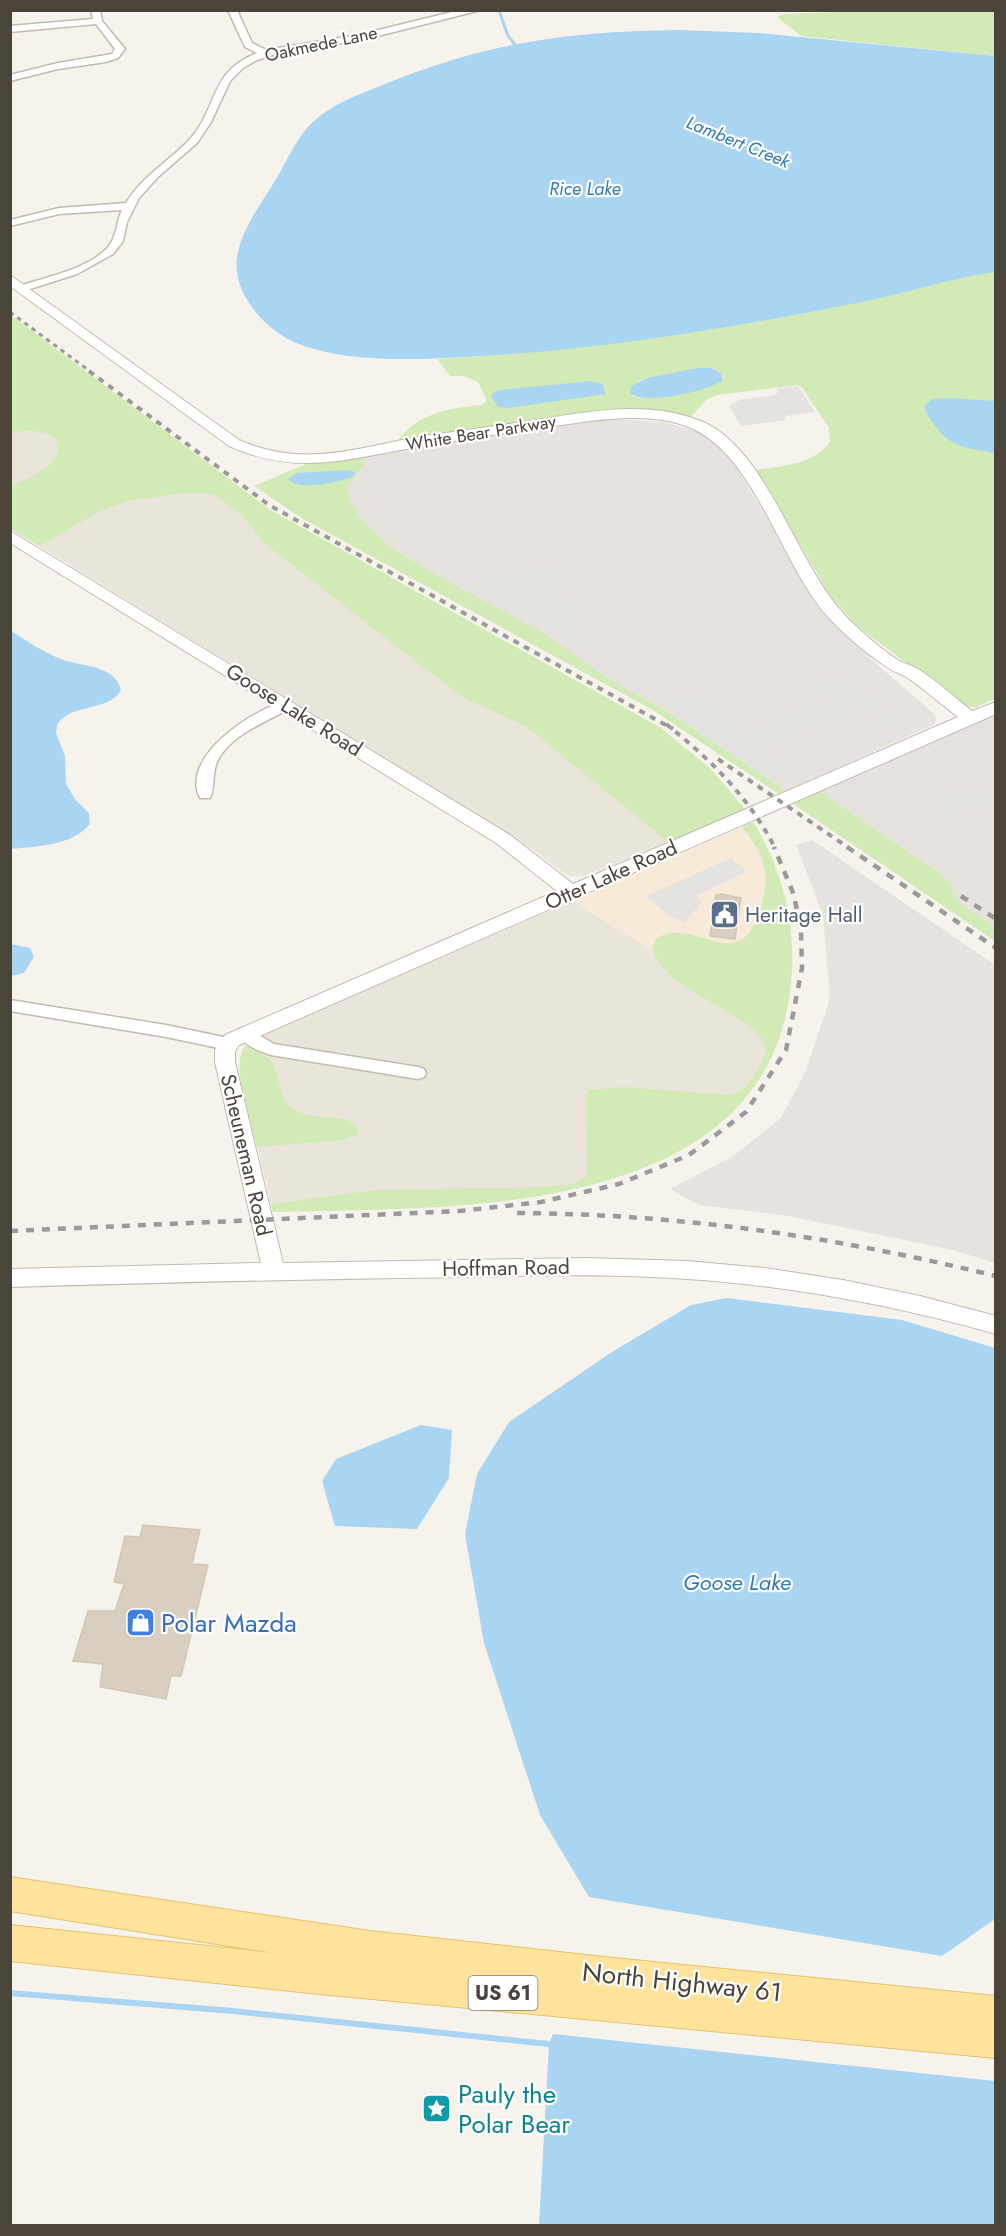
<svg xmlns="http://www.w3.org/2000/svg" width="1006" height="2236" font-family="Jost,sans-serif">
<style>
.residential{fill:#eae5da}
.commercial{fill:#f7ead8}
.industrial{fill:#e6e2dd}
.green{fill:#d2eab5;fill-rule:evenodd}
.parking{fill:#e5e3e0}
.water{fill:#a9d4f2}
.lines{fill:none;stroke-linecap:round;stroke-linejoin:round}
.stream-far1{stroke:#a9d4f2;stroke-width:3}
.stream{stroke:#a9d4f2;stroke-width:6}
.building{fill:#d8cfc1;stroke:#d3c7b4;stroke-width:1.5}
.minor-casing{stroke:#c2bbae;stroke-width:3}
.tertiary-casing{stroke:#c2bbae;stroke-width:2}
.primary-casing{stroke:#e6c16a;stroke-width:2}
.minor{fill:#fff;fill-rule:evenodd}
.tertiary{fill:#fff;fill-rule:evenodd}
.primary{fill:#ffe39c;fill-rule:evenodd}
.rail-far2{stroke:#9a9a9a;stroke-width:3;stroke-dasharray:4.5 4.5;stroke-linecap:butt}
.rail-far1{stroke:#9a9a9a;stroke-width:4;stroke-dasharray:6 6;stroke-linecap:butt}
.rail{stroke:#9a9a9a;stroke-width:4.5;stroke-dasharray:8 8;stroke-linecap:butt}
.labels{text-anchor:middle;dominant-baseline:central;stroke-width:4.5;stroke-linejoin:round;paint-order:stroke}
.far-street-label{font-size:18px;fill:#4b4439;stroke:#fff}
.far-water-label{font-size:18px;font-style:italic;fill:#2e7ab2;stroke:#fff}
.shield{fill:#fff;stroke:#817c74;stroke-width:1.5}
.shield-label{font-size:20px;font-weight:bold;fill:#4b4439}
.street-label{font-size:21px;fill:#4b4439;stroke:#fff}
.service-label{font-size:21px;fill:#4e5e75;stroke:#fff;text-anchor:start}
.water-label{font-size:22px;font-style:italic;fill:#2e7ab2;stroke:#fff}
.near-shop-label{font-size:26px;fill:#366cbe;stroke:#fff;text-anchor:start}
.near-street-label{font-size:26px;fill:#4b4439;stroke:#fff}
.near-culture-label{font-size:26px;fill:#0d838f;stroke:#fff;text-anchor:start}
</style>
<rect width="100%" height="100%" fill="#f6f3ec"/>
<g class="residential">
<path d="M113,408l564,430 -93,38h-16l-39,-29 -518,-318 -1,-101z"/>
<path d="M573,901l208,130 -26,53 -178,103 -304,25 -34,-142 2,-16 6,-10 28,-15z"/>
</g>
<path class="commercial" d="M753,822l12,21 16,188 -208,-130z"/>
<g class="industrial">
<path d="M610,419l53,3 33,9 22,13 14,16 89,149 50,50 62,54 3,5 -1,6 -155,70 -123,-82 -370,-203 19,-45 38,-3 124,-23z"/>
<path d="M995,715v224l-201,-136z"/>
<path d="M812,840l183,125v298l-42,-13 -170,-35 -84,-10 -29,-16 62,-32 48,-38 25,-46 25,-74 -7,-84 -27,-70z"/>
</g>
<g class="green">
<path d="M895,10l100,1v45l-194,-20 -24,-19 8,-3z"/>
<path d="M995,272v427l-19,8 -13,-1 -107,-81 -26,-30 -74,-125c25,-4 57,-5 74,-28l-1,-14 -26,-39 -5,-4 -81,10 -11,5 -17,19 -94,-7 -134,18 -63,11c19,-28 52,-33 84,-36l5,-4 -9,-19 -14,-6h-14l-13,-17c129,-7 258,-25 385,-49 58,-12 115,-30 173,-38zM697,368h15l12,8 -1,4 -83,18 -8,-2 8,-16z"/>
<path d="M11,315l258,194 392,219 49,40 35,41 -77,33 -141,-115 -64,-30 -35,-26 -164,-128 -22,-28 -27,-20 -12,-2 -28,1 -48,7 -27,10 -61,35 -28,-17v-43c13,-7 31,-12 41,-24 23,-30 -22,-35 -41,-29z"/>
<path d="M363,458l1,8 -17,20 3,15 11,18 29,28 39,24 111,60 69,48 60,34 117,78 -7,3 -128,-85 -348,-190 -49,-33 52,-22z"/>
<path d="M820,792l118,80 10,10 8,18 39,28v13l-202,-137z"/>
<path d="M753,822c34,54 47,119 35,183 -40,217 -347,202 -515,207l-2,-8 105,-14 167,-3 29,-3 12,-5 3,-6 -1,-77 3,-6 35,-3 105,8c14,-3 20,-11 27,-23 4,-6 9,-14 9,-21 0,-37 -100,-54 -113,-104l5,-9c40,-24 84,46 105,-35 9,-34 0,-49 -20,-77z"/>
<path d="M245,1046c49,16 22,44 49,63 18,13 47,3 63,17v8l-14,6 -86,7c-6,-25 -27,-80 -12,-101z"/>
</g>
<g class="parking">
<path d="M798,386l17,26 -30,4 1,4 -45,6 -12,-20 10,-6 36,-5 3,-3 -2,-3z"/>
<path d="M557,566l28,62 -8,2 18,10 -14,11 -127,-67 7,-4z"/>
<path d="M837,672l20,18 10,-3 42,34 -21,9 -27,-23 -9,-2 -3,3 5,5 -76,32 -9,-4 -4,3 1,4 29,19 -21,12 -108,-72 7,-5 -6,-5 20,-11 59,39 -6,5 10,6 2,-1 -6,-6 66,-28 9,5 -11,-23z"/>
<path d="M985,785l10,17v8l-50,8 -15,-24z"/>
<path d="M731,858l15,14 -51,24 7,6 -18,21 -18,-9 -20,-18z"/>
</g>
<g class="water">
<path d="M680,30l79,3 236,23v216c-45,6 -88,21 -133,30 -131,26 -266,49 -399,55 -54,3 -118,6 -169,-15 -31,-14 -62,-50 -57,-85 5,-28 22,-50 36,-73 13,-20 23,-47 41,-63 18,-17 44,-26 66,-35 103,-43 189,-55 300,-56z"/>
<path d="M697,368h15l10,6 1,6c-14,11 -80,26 -93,13l1,-7 16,-8z"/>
<path d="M592,381l10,3 4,10 -98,14 -10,-1 -7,-10 2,-4 7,-3z"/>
<path d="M947,398l48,3v52c-24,-5 -43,-4 -59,-26 -5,-7 -10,-13 -12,-21l9,-7z"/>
<path d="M349,470l6,2 -1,4c-14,6 -57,16 -66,3l9,-6z"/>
<path d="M11,631c16,10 32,21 50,28 19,8 54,5 60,31 -13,23 -50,12 -64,35l-1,8 9,23 1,28 9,15 14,14 1,11c-18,22 -53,22 -79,25z"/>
<path d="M11,944l19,4 4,9 -10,16 -13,3z"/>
<path d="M727,1298l175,22 93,28v571l-53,37 -353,-59 -49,-82 -56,-172 -19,-109 12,-60 32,-52 103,-70 79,-47z"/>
<path d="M421,1425l31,5 -3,48 -32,51 -82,-3 -13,-45 14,-22z"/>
<path d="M553,2034l442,47v144h-456l10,-181z"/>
</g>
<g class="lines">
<path class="stream-far1" d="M500,13l8,23 10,12"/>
<path class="stream" d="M10,1993l223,18 316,33"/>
</g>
<g class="building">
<path d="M722,894l19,4 -6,41 -25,-3 6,-41z"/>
<path d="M143,1525l57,5 -8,34 16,1 -27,111h-10l-5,23 -66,-12 3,-23 -30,-3 15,-50h27l9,-27 -10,-2 11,-46 15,1z"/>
</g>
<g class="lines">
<defs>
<g id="minor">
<path d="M91,10h9l2,11 23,28 -7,9 -12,4 -48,7 -48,12v-6l48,-12 54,-9 3,-5 -19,-25 -86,8v-6l83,-7z"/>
<path d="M228,10h9l15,33 14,7 92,-15 102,-25h21l-123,31 -76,11 -25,8 -14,8 -13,13 -19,41 -13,20 -40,35 -19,21 -12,24 -4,19 -10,13 -36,20 -50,16h-8v-4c25,-8 81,-20 93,-45 5,-9 5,-21 10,-31l-63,4 -49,12v-6l49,-12 67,-5c16,-27 44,-42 65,-65 28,-33 18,-66 66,-85l-12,-6z"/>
<path d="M286,701l7,4 -2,3c-25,14 -62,27 -74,54 -5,12 -2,26 -7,36h-10c-21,-41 54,-89 86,-97z"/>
<path d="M10,1000l156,25 62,13 6,2 2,4 -2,4 -6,2 -62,-13 -156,-26z"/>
<path d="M245,1027l29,17 144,23 6,2 2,4 -2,4 -6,2 -147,-24c-13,-4 -27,-10 -34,-22l2,-4z"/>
</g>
<path id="tertiary" d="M10,275l229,165c62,27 111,10 173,-2 37,-6 75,-11 112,-16 57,-9 123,-24 179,0 63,27 93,140 140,191 11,13 40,38 55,47 6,4 14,5 20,9 19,12 36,28 54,42l24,-9v12l-757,331 -4,6v11l48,201 304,-5 100,3 78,7 78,12 77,16 76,20v18c-113,-32 -227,-52 -343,-57 -85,-4 -170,0 -254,1 -130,2 -259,5 -389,9v-18l251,-6 -46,-201v-12l10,-15 332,-144 -61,-48 -486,-300v-12l500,304 63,49 385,-167c-17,-13 -33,-27 -50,-39 -8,-5 -17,-7 -24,-13 -18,-12 -37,-28 -52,-44 -50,-51 -74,-162 -139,-192 -35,-16 -80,-11 -117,-6 -51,7 -101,14 -152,23 -72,11 -124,32 -195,0l-219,-160z"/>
<path id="primary" d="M10,1877l360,54 234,26 392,39v62l-687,-65 -299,-32v-36l264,28 -264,-42z"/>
</defs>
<use href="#minor" class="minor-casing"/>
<use href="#tertiary" class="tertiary-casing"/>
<use href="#primary" class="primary-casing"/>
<use href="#minor" class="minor"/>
<use href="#tertiary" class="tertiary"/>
<use href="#primary" class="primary"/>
<path class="rail-far2" d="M10,312l81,60"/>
<g class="rail-far1">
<path d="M89,371l180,134 404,224"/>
<path d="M666,724c44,35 83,73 109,124"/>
<path d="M718,759l131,89"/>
</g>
<g class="rail">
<path d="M847,847l149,101"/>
<path d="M961,896l35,23"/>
<path d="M517,1213c165,1 319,24 479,63"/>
<path d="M10,1231l450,-20 81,-9 78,-18 70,-29 57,-43 40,-62 16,-82 -1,-37 -7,-36 -20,-48"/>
</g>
</g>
<defs>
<symbol id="civic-square" viewBox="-11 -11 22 22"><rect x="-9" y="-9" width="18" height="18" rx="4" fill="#5c6f8a" stroke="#fff"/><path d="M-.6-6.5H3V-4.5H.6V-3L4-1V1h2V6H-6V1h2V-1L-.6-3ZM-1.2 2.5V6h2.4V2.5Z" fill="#fff"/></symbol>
<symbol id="shop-square" viewBox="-11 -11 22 22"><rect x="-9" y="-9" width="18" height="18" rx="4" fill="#3f7fe0" stroke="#fff"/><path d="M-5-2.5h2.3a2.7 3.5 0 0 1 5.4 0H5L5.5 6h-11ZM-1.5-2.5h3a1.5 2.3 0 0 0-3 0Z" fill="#fff"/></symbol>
<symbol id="sight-square" viewBox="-11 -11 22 22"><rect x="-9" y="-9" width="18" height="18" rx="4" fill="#0f9aa8" stroke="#fff"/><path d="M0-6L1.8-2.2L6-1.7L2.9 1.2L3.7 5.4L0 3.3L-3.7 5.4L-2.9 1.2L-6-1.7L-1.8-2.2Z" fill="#fff"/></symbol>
</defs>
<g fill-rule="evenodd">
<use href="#civic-square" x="708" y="898" width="33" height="33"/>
<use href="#shop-square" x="124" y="1606" width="33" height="33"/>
<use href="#sight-square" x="420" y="2092" width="33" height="33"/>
</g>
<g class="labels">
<g class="far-street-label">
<text transform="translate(321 44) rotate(-12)">Oakmede Lane</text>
<text transform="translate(481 433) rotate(-9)">White Bear Parkway</text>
</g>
<g class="far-water-label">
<text transform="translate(738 142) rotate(22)">Lambert Creek</text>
<text x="585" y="189">Rice Lake</text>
</g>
<rect class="shield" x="468.5" y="1976" width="69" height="34" rx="4.5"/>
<g class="shield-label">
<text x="503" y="1993">US 61</text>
</g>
<g class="street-label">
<text transform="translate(294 710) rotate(32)">Goose Lake Road</text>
<text transform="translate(611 875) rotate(-24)">Otter Lake Road</text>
<text transform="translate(246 1155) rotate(77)">Scheuneman Road</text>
<text transform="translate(506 1268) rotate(-1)">Hoffman Road</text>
</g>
<g class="service-label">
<text x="745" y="915">Heritage Hall</text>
</g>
<g class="water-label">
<text x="737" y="1582">Goose Lake</text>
</g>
<g class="near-shop-label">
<text x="161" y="1623">Polar Mazda</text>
</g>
<g class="near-street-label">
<text transform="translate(682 1982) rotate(6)">North Highway 61</text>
</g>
<g class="near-culture-label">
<text x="458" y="2094">Pauly the<tspan x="458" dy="30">Polar Bear</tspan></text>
</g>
</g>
<rect width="1006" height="2236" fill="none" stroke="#4b4439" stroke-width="24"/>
</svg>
